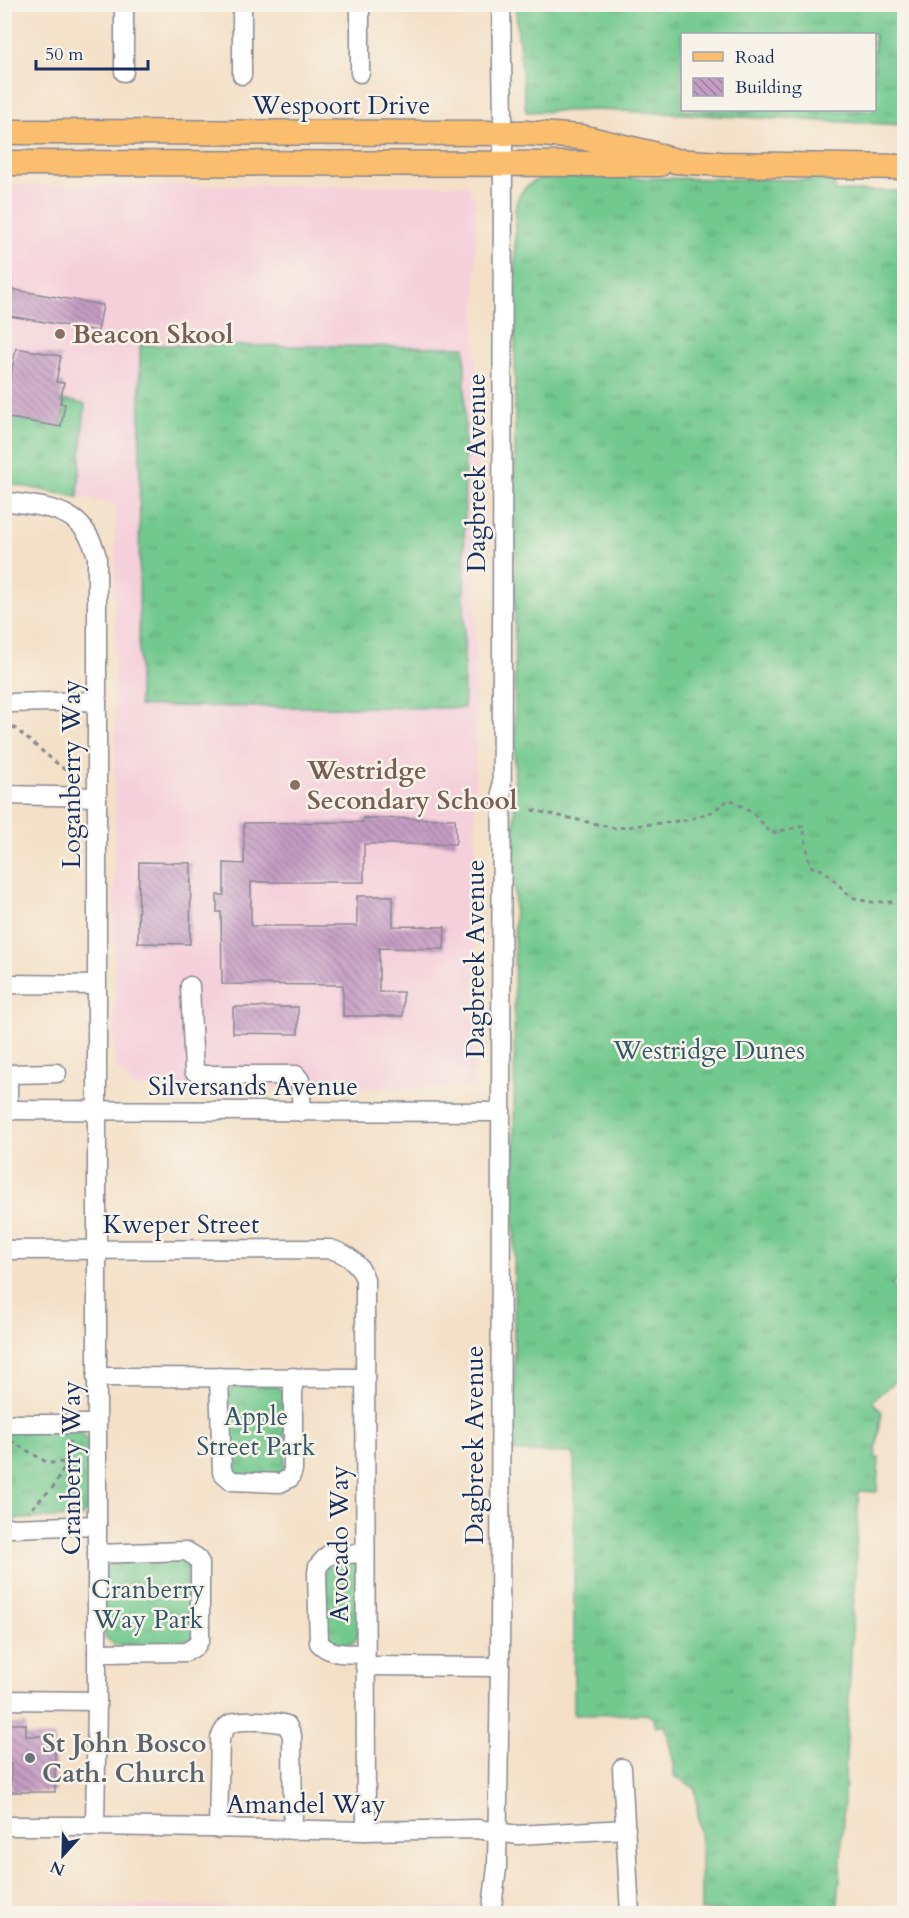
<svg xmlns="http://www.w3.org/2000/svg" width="909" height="1918" font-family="Cardo,serif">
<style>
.built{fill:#f5cfda}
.grass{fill:url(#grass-tufts);stroke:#467c76;stroke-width:1.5;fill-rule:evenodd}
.building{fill:url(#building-back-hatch)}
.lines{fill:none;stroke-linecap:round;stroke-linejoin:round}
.minor-casing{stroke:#888892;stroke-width:21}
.major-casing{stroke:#888892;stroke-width:27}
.path{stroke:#888892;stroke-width:3;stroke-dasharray:4.5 4.5;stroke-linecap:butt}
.minor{stroke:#fff;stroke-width:18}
.major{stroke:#fabe6e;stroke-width:24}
.education-dot{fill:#8d6e63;stroke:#f7f3e8;stroke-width:2}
.worship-dot{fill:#6b7280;stroke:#f7f3e8;stroke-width:2}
.labels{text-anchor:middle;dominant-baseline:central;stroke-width:5;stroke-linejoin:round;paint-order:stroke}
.street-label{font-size:26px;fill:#1b2f5e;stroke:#f7f3e8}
.education-label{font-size:26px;font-weight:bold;fill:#785e54;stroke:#f7f3e8;text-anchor:start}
.park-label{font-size:26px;fill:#31566a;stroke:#f7f3e8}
.worship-label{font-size:26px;font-weight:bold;fill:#5b616d;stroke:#f7f3e8;text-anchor:start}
</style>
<defs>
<pattern id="grass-tufts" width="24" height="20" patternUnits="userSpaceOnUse" patternTransform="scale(1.5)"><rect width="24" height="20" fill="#72c98e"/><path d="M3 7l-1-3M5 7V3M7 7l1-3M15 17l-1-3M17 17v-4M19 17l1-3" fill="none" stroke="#5da477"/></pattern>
<pattern id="building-back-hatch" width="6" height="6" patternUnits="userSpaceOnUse" patternTransform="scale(1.5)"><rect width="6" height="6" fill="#c59cc3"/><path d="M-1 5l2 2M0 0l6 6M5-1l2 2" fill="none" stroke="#9f80a2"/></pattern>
</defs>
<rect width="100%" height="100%" fill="#f7f3e8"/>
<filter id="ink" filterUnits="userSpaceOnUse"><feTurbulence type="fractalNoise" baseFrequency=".0167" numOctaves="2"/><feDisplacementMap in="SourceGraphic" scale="12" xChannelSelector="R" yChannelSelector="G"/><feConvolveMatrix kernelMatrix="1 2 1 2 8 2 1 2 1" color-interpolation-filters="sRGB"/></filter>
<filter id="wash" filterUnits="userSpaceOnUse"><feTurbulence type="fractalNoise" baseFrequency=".008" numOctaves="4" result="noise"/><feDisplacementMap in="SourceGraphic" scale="24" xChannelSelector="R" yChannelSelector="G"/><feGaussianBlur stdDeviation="1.35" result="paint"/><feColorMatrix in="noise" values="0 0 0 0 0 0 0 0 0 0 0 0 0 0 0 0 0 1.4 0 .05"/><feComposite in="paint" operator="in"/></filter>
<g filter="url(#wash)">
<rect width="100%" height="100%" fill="#f4e0c6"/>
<g class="built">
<path d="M4,185h464l8,19 -1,884h-340l-21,-22 1,-562 -110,-21z"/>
<path d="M5,1905l469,3 -2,6h-467z"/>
</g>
<g class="grass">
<path d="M515,5h383l6,13v107l-305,-15 -73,2zM874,34v76h-192v-76z"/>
<path d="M550,177l284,3 1,11h69v1083l-12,10 12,16v36l-10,9 10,15v13l-32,28 10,11 -7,46h4l-2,34 -18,-1 -19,389 -3,33 -113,1v-4l-23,1v-67l-6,-56 -21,-12v-12l-9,-39 -9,2 -2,-9 -8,-4 -72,1v-262l-60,-1 1,-1242c3,-20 15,-31 35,-33z"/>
<path d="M140,345l325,2 -1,361 -325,-2z"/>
<path d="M58,399l27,5 -7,93 -73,-14 -1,-66 57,9 4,-22 -8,-2z"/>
<path d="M236,1386h40l8,7 1,5v70l-6,7 -38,2 -12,-8 -2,-70 5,-10z"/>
<path d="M8,1431l73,1 7,8 1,68 -8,9 -68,2 -8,-3 -1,-82z"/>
<path d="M110,1562l77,1v26h7v47l-9,9h-70l-10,-8v-69z"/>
<path d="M328,1562h26l3,4 1,70c-7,15 -19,9 -32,5l-1,-75z"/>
</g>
<g id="blocks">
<g class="building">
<path d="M4,288l99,17 -5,26 -94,-16z"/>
<path d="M16,348l45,8 -5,26 8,1 -4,20 5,1 -4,23 -57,-10v-27l4,1z"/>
<path d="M363,818l92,1 1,22 -1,3h-91v38h-113v44h106v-30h36v30l52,1 -1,22 -65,-1v44h24v24h-60v-31l-121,-1 -1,-72h-4v-17h7v-32l20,1v-41l119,-1z"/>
<path d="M139,862l52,1 -1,81 -52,-1z"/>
<path d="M233,1007h65v27l-65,-1z"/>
<path d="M4,1724h22v12h29v56h-44v-28h-7z"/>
</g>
</g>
</g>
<g filter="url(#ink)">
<use href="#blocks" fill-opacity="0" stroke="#888892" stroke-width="1.5"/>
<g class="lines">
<defs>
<g id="minor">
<path d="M124,4v68"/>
<path d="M360,73v-69"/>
<path d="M242,75v-71"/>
<path d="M4,501c45,7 80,6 93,56v1144l-2,125"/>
<path d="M4,706l5,-3 88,-2"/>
<path d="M4,795l92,2"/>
<path d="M4,984l92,1"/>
<path d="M190,986l4,85 8,4h94l4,5 2,32"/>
<path d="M4,1110l496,2"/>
<path d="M8,1110v-34l2,-2 47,-1"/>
<path d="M4,1250l326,-1c17,5 29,13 35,30l1,552"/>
<path d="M96,1377l269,1"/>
<path d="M219,1377l3,95 10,9 48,2 10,-5 3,-8v-93"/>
<path d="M4,1426l5,-2h88"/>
<path d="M4,1526l8,2 85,-3"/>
<path d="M97,1554l89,-3 10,6 4,6v76l-4,7 -10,6 -89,1"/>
<path d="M365,1654c-17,-1 -34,2 -46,-11l-2,-70 1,-7 10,-11 37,-2"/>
<path d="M365,1666l135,1"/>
<path d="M4,1700l93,1"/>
<path d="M622,1768l8,146"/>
<path d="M4,1826h91l271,5 111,-2 41,6 108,-6"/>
<path d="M218,1829l2,-91c3,-6 5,-12 12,-15 11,-4 45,-2 55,2l5,10 1,95"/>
<path d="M491,1914l6,-46 3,-201 3,-1549 -2,-114"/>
</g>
<g id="major">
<path d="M4,132l522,1 55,4 68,16 26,8 46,3 183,3"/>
<path d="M4,163l656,1"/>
</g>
</defs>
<use href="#minor" class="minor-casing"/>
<use href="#major" class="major-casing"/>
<g class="path">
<path d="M6,721l71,59"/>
<path d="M532,810l83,18 73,-8 23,-8 19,-13 24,15 17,19 32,-7 7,40 15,5 26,26 18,5h35"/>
<path d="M11,1441l37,22 20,-1 -14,24 -25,25"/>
<path d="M70,1441l-2,21 6,45 -1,4"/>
</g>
<use href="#minor" class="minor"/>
<use href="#major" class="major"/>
</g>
</g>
<g class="education-dot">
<circle cx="60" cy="334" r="6"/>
<circle cx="295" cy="785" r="6"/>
</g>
<circle class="worship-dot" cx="30" cy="1758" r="6"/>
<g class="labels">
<g class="street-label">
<text x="341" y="105">Wespoort Drive</text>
<text transform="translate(476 473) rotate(-90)">Dagbreek Avenue</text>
<text transform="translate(71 774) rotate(-90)">Loganberry Way</text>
<text transform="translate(475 959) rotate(-90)">Dagbreek Avenue</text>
<text x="253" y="1086">Silversands Avenue</text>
<text x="181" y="1224">Kweper Street</text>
<text transform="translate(474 1445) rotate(-90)">Dagbreek Avenue</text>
<text transform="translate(71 1468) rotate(-90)">Cranberry Way</text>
<text transform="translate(339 1544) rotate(-90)">Avocado Way</text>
<text x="306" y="1804">Amandel Way</text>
</g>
<g class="education-label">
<text x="72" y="334">Beacon Skool</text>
<text x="307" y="770">Westridge<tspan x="307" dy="30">Secondary School</tspan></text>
</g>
<g class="park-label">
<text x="709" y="1050">Westridge Dunes</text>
<text x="256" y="1416">Apple<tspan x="256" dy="30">Street Park</tspan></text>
<text x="148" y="1589">Cranberry<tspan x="148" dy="30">Way Park</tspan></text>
</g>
<g class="worship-label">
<text x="42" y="1743">St John Bosco<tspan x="42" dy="30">Cath. Church</tspan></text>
</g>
</g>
<rect width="909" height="1918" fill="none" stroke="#f7f3e8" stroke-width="24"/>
<rect x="681" y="33" width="195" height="78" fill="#f7f3e8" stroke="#9fa5b1" stroke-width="1.5"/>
<rect x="693" y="52" width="30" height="9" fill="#fabe6e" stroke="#9fa5b1" stroke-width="1.5"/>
<text x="735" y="63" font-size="18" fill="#1b2f5e">Road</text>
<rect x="693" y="78" width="30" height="18" fill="url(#building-back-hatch)" stroke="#9fa5b1" stroke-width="1.5"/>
<text x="735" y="93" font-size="18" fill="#1b2f5e">Building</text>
<g transform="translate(63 1855) rotate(202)" stroke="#f7f3e8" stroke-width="4.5" paint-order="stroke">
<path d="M0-4.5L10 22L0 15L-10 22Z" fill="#1b2f5e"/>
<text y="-9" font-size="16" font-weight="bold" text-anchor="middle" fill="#1b2f5e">N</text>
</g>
<path d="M36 60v9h112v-9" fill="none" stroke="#1b2f5e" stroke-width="3"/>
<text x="45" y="60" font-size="18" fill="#1b2f5e" stroke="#f7f3e8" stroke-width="4.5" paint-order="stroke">50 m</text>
</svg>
